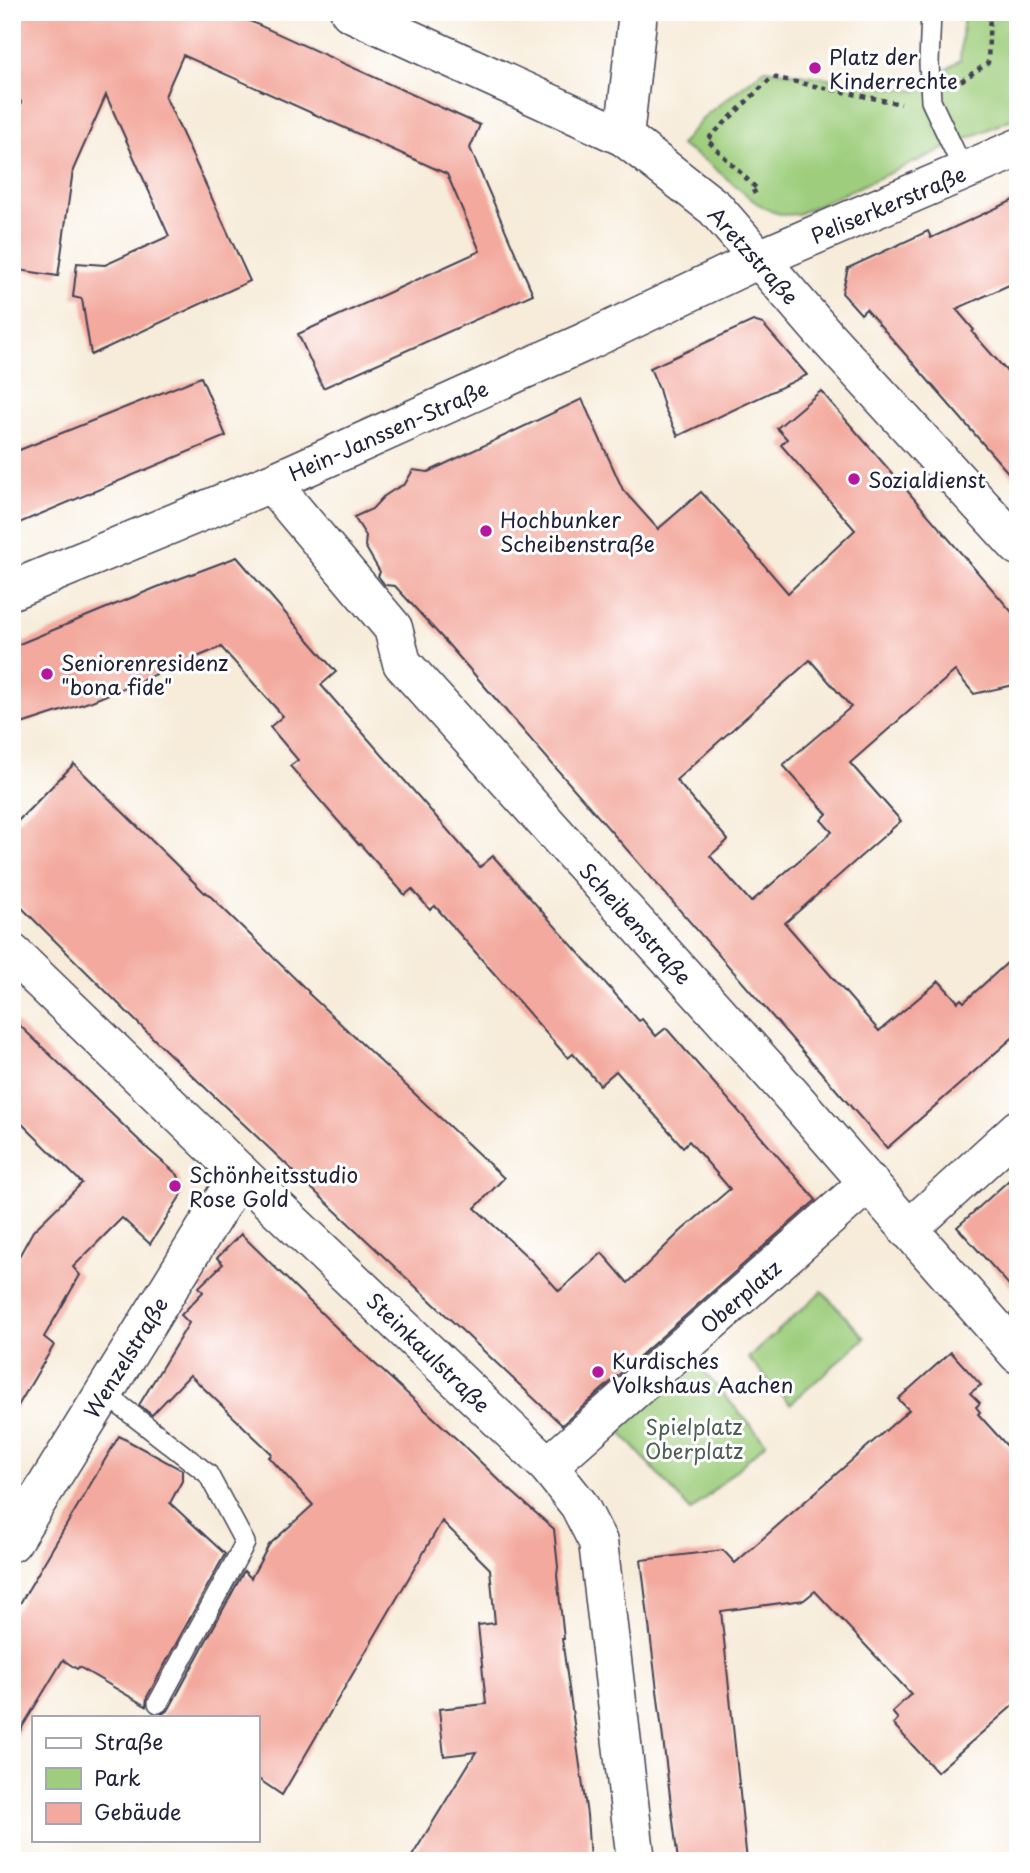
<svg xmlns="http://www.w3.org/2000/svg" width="1030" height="1873" font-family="'Playpen Sans',sans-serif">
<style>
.green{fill:#9ece7d;stroke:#60785c;stroke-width:2}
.building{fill:#f3a99d;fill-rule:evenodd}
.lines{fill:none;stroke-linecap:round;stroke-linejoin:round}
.lane-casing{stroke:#424053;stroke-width:22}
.street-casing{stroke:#424053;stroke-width:41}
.path{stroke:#424053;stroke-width:4.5;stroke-dasharray:5 5;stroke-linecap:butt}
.lane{stroke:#fff;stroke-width:19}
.street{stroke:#fff;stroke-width:38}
.poi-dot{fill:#b5179e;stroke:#fff;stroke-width:2.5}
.labels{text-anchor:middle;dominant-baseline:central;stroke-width:6;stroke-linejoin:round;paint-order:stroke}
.poi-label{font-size:21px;fill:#22223b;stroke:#fff;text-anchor:start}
.street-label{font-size:21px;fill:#22223b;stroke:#fff}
.park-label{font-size:21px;fill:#4d5e52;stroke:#fff}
</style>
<rect width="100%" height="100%" fill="#fff"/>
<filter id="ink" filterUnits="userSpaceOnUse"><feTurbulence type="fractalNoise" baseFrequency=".0143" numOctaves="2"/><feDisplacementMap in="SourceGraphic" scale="14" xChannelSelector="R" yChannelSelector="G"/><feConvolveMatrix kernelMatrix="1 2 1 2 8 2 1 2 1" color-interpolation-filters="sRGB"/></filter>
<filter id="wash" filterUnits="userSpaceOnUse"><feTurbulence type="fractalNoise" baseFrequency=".00686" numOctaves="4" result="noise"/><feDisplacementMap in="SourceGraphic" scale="28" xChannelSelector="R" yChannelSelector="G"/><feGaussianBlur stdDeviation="1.57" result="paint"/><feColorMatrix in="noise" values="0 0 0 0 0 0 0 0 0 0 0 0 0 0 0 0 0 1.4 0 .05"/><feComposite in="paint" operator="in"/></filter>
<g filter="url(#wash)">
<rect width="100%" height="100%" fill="#f7ecda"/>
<g class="green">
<path d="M964,12h54v104l-220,98 -15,1 -12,-4 -16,-9 -48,-40 -27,-17 26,-30 59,-46 151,22 44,-31z"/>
<path d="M822,1291l43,47 -75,66 -42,-46z"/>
<path d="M693,1359l73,84 -75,68 -76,-85z"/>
</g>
<g id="blocks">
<g class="building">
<path d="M12,12h218l250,113 -10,23 63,146 -210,94 -25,-54 182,-83 -33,-77 -264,-119 -18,41 85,185 -159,74 -9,-56 -9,-2 4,-34 28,2 64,-29 -63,-141 -33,75 -15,106 -46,-7v-110l9,-57 -9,-14z"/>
<path d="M1018,198v83l-62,28 18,21 -2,2 46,52v100l-152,-175 -5,5 -19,-21 6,-25 80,-37 3,7z"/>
<path d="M753,321l10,3 44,51 -129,61 -14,-29 -5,-18 -9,-21z"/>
<path d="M201,377l25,59 -214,90v-73z"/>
<path d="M821,391l197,228v65l-44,10 -19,-23 -105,92 51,58 -116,102 94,108 60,-50 19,21 3,-3 3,3 54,-49v80l-131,115 -441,-506 -51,-56 -10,-1 -7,-9 2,-4 -15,-26 1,-10 -12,-19 18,-8 11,-12 12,-8 10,-5 8,-14 15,2 154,-73 41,91 35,39 43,-37 28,30 -1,1 60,70 67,-63 -74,-85 6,-6 -10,-11zM810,660l41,47 -68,58 44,49 -6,6 11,12 -81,70 -41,-46 18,-16 -52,-60z"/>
<path d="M237,557l99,115 -15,13 159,182 13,-11 146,165 3,-2 14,17 10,-8 150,172 -254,225 -402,-380 -148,-147v-71l62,-63 131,129 1,-1 103,100 -1,1 196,185 -29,30 57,53 27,30 43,-38 26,30 53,-52 49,-42 -41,-48 -6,6 -67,-76 -16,14 -27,-31 -5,4 -133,-152 -5,4 -18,-21 -7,6 -45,-51 -1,1 -69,-79 8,-6 -28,-33 13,-11 -62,-69 -129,54 -80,26v-80l148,-61z"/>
<path d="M12,1018l137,132 29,25 5,17 -33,52 -28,-26 -49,49 7,8 -36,62 10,8 -42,71v-147l21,-38 49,-48 -70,-69z"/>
<path d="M1018,1172v123l-61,-68z"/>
<path d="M241,1234l107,105 113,104 40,39 53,47 4,38 -1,8 7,64h-2l25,176 3,46h-181l67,-109 -32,4 -5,-47 47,-5 -8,-79 17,-2 -5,-54 -48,-48 -160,274 -25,-17v-61h-91l-5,-2 8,-6 75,-138 7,7 18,-33 44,-40 -44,-48 3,-3 -82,-79 -38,40 -13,-10 50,-82 -8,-8 22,-23 -4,-5 24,-23 -6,-6z"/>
<path d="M951,1352l30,33 -11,8 10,10 -4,4 4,5 -2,2 40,44v243l-81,71 -44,-48 5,-5 -6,-7 19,-18 -96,-103 -11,9 -83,11 26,250h-69l-37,-301 82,-10 12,13 174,-153 -11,-11z"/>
<path d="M119,1436l63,34v11l-12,22 55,51 -78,143 -1,9 -67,-39 -2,2 -14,-9 -51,84v-127z"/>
</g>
</g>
</g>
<g filter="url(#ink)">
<use href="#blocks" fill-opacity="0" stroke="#424053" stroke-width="2"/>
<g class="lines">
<defs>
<g id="lane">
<path d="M931,12l-2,51 2,38 33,70"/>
<path d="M103,1392l105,82 37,69 -87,160"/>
</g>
<g id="street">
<path d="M350,12l274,125 91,71 110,127 193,211"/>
<path d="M624,137l14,-125"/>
<path d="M271,483l122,145 9,35 385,427 231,264"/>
<path d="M12,590l259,-107 314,-141 174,-83 259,-111"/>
<path d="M12,953l228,220 308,293 31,39 19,37 38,319"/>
<path d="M908,1230l110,-101"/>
<path d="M548,1466l321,-284"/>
<path d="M12,1542l228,-369"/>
</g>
</defs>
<use href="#lane" class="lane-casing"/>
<use href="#street" class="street-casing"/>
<g class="path">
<path d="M961,81l27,-18 2,-51"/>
<path d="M752,193l6,-3 -51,-50 65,-63 129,27"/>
</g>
<use href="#lane" class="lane"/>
<use href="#street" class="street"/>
</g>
</g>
<g class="poi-dot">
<circle cx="815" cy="68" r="7"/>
<circle cx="854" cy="479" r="7"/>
<circle cx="486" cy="531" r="7"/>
<circle cx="47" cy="674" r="7"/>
<circle cx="175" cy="1186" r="7"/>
<circle cx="598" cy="1372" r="7"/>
</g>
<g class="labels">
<g class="poi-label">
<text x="829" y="56">Platz der<tspan x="829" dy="24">Kinderrechte</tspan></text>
<text x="868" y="479">Sozialdienst</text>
<text x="500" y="519">Hochbunker<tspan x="500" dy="24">Scheibenstraße</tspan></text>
<text x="61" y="662">Seniorenresidenz<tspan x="61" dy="24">"bona fide"</tspan></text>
<text x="189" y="1174">Schönheitsstudio<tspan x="189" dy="24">Rose Gold</tspan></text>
<text x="612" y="1360">Kurdisches<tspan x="612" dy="24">Volkshaus Aachen</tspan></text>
</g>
<g class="street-label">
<text transform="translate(888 204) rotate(-23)">Peliserkerstraße</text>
<text transform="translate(754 255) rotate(48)">Aretzstraße</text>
<text transform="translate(388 430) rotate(-24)">Hein-Janssen-Straße</text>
<text transform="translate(636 923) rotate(48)">Scheibenstraße</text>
<text transform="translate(740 1296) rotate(-41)">Oberplatz</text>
<text transform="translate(429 1352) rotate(44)">Steinkaulstraße</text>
<text transform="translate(125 1357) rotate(-58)">Wenzelstraße</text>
</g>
<g class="park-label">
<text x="694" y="1426">Spielplatz<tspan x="694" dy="24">Oberplatz</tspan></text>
</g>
</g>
<rect width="1030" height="1873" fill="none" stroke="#fff" stroke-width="42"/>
<rect x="32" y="1716" width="228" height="126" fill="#ffffff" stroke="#a7a7b1" stroke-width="2"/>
<rect x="46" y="1738" width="35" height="10" fill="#ffffff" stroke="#a7a7b1" stroke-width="2"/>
<text x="94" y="1750" font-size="21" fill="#22223b">Straße</text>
<rect x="46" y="1768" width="35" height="21" fill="#9ece7d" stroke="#a7a7b1" stroke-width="2"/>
<text x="94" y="1786" font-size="21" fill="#22223b">Park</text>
<rect x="46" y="1803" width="35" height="21" fill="#f3a99d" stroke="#a7a7b1" stroke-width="2"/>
<text x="94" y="1820" font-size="21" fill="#22223b">Gebäude</text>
</svg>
